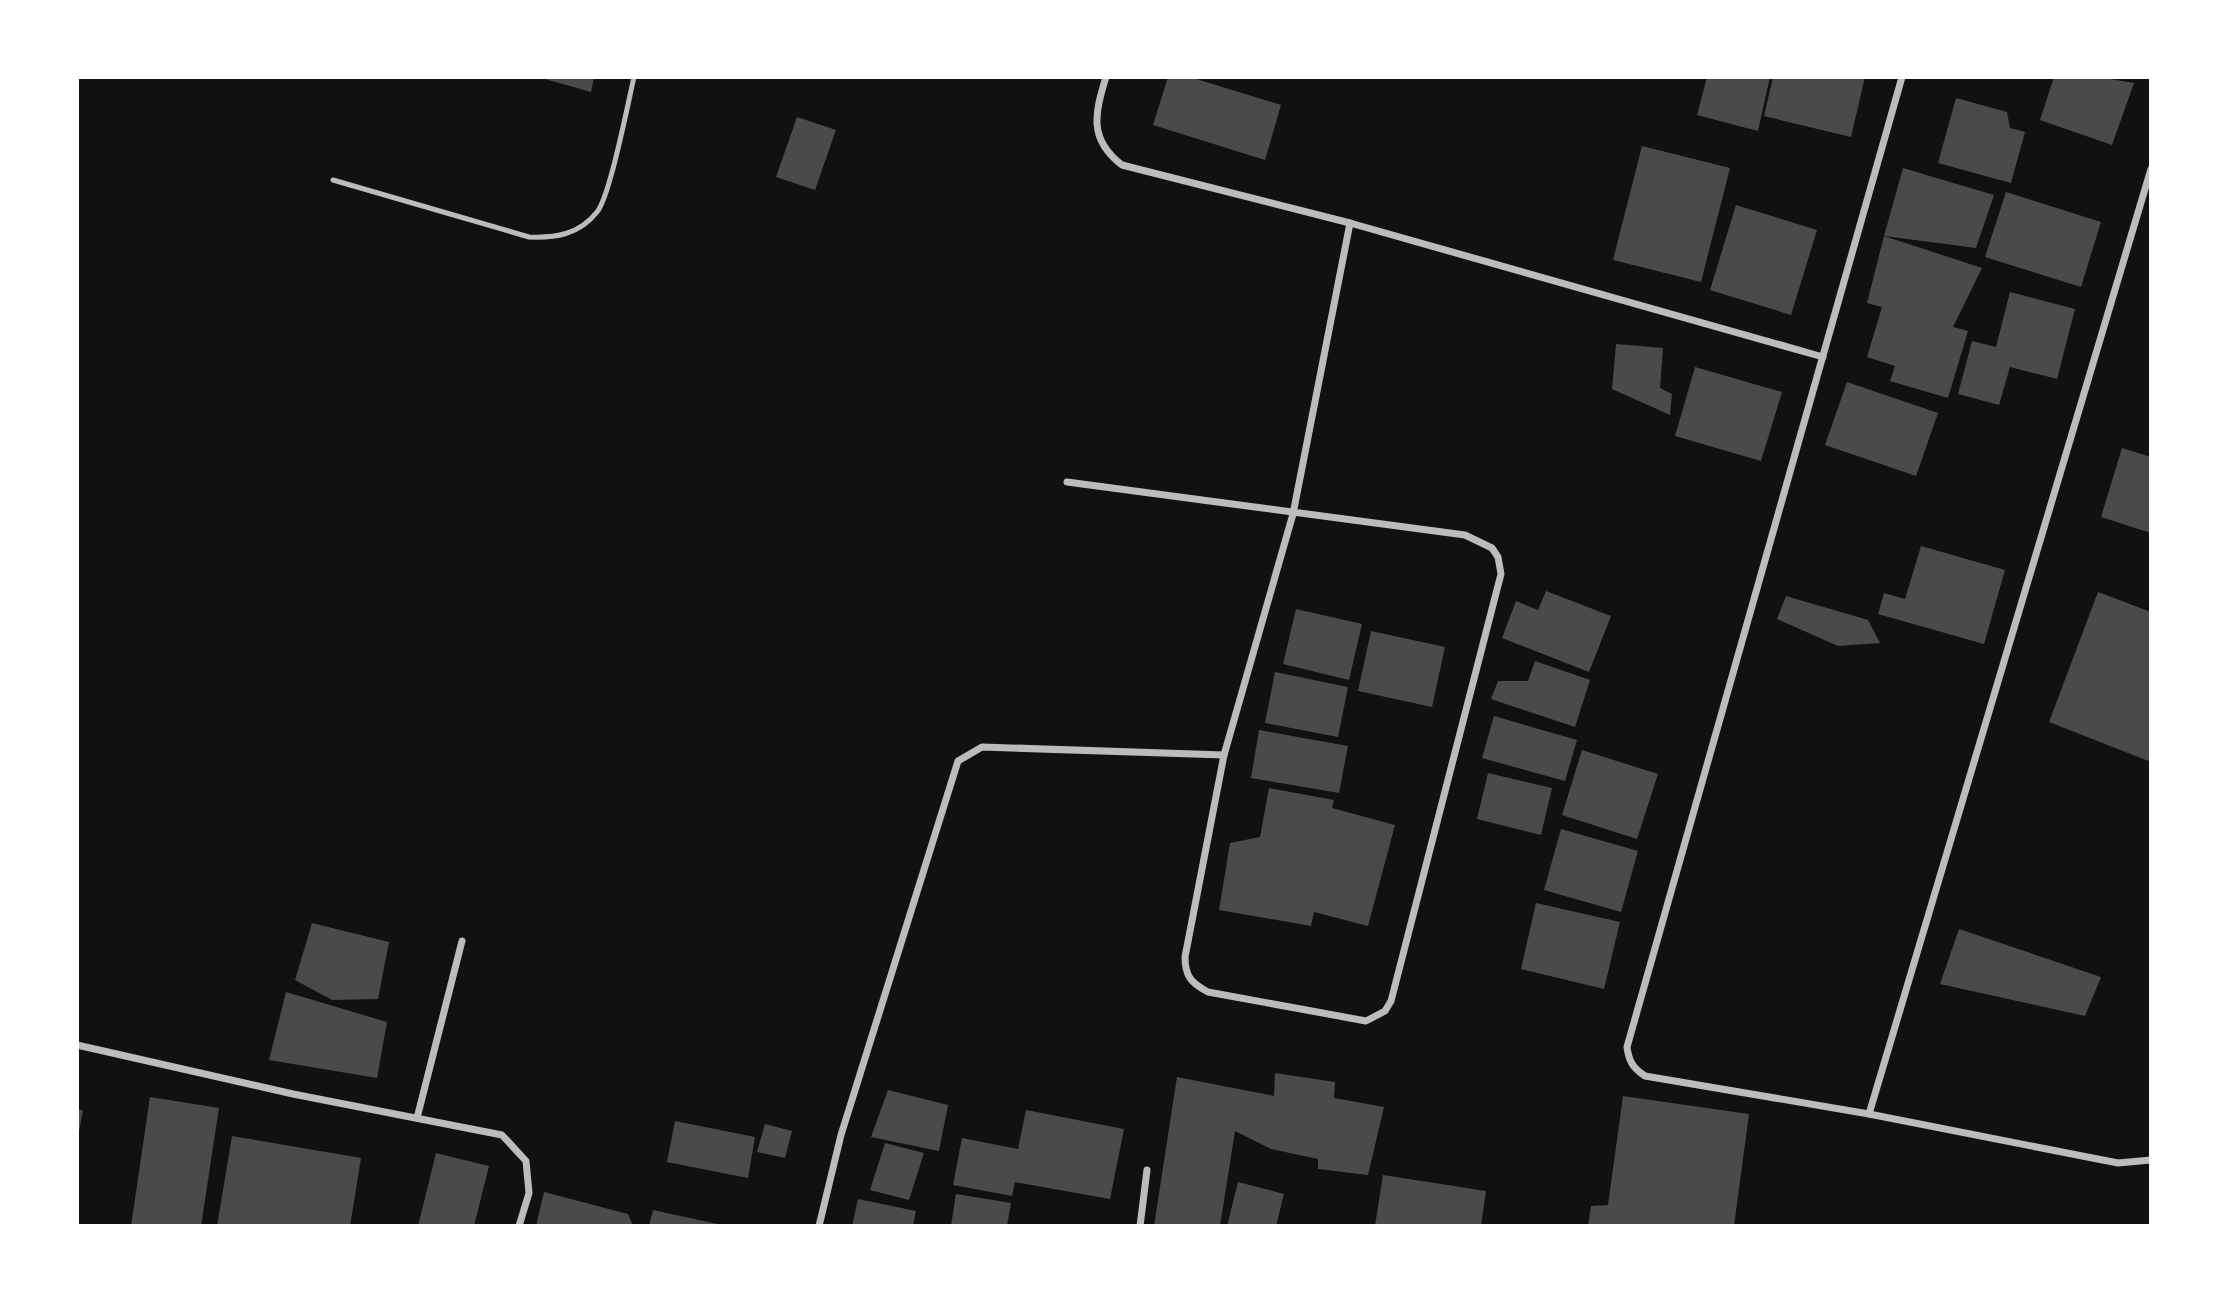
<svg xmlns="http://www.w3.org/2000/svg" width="2228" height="1303" font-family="'Times New Roman',serif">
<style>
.building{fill:#4a4a4a}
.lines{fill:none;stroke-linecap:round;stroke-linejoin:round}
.service{stroke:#bcbcbc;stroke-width:5}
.minor{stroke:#bcbcbc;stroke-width:7}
</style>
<rect width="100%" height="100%" fill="#111"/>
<g class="building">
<path d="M538,77h56l-3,15z"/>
<path d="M1168,77h22l91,28 -16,55 -112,-35z"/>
<path d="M1707,77h63l-12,54 -61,-16z"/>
<path d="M1773,77h92l-14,60 -87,-21z"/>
<path d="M2054,77h45l35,6 -22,62 -72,-25z"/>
<path d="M1956,98l51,14 3,16 15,4 -14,51 -73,-20z"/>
<path d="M797,117l39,13 -21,60 -39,-13z"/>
<path d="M1642,146l88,22 -29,114 -88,-22z"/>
<path d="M1903,168l91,27 -18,53 -92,-12z"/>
<path d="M2006,192l95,30 -20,65 -96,-30z"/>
<path d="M1736,205l81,25 -26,85 -81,-25z"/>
<path d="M1884,236l98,32 -29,59 15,4 -20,67 -58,-17 5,-15 -28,-9 15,-50 -15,-4z"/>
<path d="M2010,292l65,17 -18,70 -47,-12 -11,38 -41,-11 14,-53 24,6z"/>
<path d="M1616,344l47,4 -3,40 12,6 -2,21 -58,-26z"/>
<path d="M1695,367l87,25 -21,69 -86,-25z"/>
<path d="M1847,382l91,31 -22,63 -91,-31z"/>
<path d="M2122,448l29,9v76l-50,-16z"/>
<path d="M1921,546l84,24 -21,74 -106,-30 6,-21 21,6z"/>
<path d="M1546,591l65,25 -22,56 -87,-34 14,-37 22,9z"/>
<path d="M2098,592l53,20v150l-102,-40z"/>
<path d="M1786,596l82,24 12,23 -42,3 -61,-27z"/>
<path d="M1296,609l66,15 -13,56 -66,-16z"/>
<path d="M1371,631l74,16 -13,60 -74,-16z"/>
<path d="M1535,661l55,19 -15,47 -84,-28 7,-18h30z"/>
<path d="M1275,672l73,15 -10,50 -73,-14z"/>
<path d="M1494,716l83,24 -12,41 -83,-23z"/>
<path d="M1259,730l89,16 -9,47 -88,-15z"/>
<path d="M1582,750l76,24 -21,65 -75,-24z"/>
<path d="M1488,773l64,15 -11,47 -64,-16z"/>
<path d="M1269,788l65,12 -2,8 63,17 -27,101 -54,-14 -3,14 -92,-16 11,-67 30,-6z"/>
<path d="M1561,829l77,22 -17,61 -77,-22z"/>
<path d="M1536,903l84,19 -16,67 -83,-20z"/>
<path d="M312,923l77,19 -11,57 -46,1 -37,-20z"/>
<path d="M1959,929l142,48 -16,39 -145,-32z"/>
<path d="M286,992l101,30 -10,56 -108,-18z"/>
<path d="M1275,1073l60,9 -1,16 50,9 -16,68 -50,-6v-10l-47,-10 -36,-18 -15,95h-66l23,-149 97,19z"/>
<path d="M888,1090l60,15 -9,46 -68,-14z"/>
<path d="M1623,1096l126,18 -15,112h-146l3,-20 17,-1z"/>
<path d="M150,1097l69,11 -18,118h-70z"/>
<path d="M77,1110h6l-5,27 -1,-1z"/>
<path d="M1026,1110l98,19 -14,70 -95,-17 -3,14 -59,-11 9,-47 56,11z"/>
<path d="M675,1121l80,16 -7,41 -81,-16z"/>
<path d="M765,1124l27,7 -7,27 -28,-6z"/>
<path d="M232,1136l129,22 -11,68h-133z"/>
<path d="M885,1143l39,10 -15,47 -39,-10z"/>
<path d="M436,1153l53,13 -15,60h-56z"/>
<path d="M1383,1175l103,16 -5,35h-106z"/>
<path d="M1238,1182l46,12 -8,32h-49z"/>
<path d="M544,1192l84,22 5,12h-97z"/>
<path d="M956,1194l55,9 -4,23h-56z"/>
<path d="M858,1199l58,12 -3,15h-61z"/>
<path d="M653,1210l69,15v1h-73z"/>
</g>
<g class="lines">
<path class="service" d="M333,180l196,57c26,1 50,-2 68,-25 13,-16 31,-109 37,-135"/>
<g class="minor">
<path d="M1106,77c-11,36 -18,62 16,88l228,58 473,134"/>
<path d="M1902,77l-275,970c2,15 6,21 18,29l224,38 249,49 33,-3"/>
<path d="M1067,482l398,53 27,13 6,9 3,17 -110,427 -6,10 -19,10 -158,-29c-17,-9 -23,-16 -23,-35l39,-202 69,-241 57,-291"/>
<path d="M77,1045l216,49 209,41 24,26 3,32 -10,33"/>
<path d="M1869,1114l282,-945"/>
<path d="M417,1118l45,-177"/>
<path d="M819,1226l22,-91 117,-374 24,-14 242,8"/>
<path d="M1140,1226l7,-56"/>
</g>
</g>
<rect width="2228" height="1303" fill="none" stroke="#ffffff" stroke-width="158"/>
</svg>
